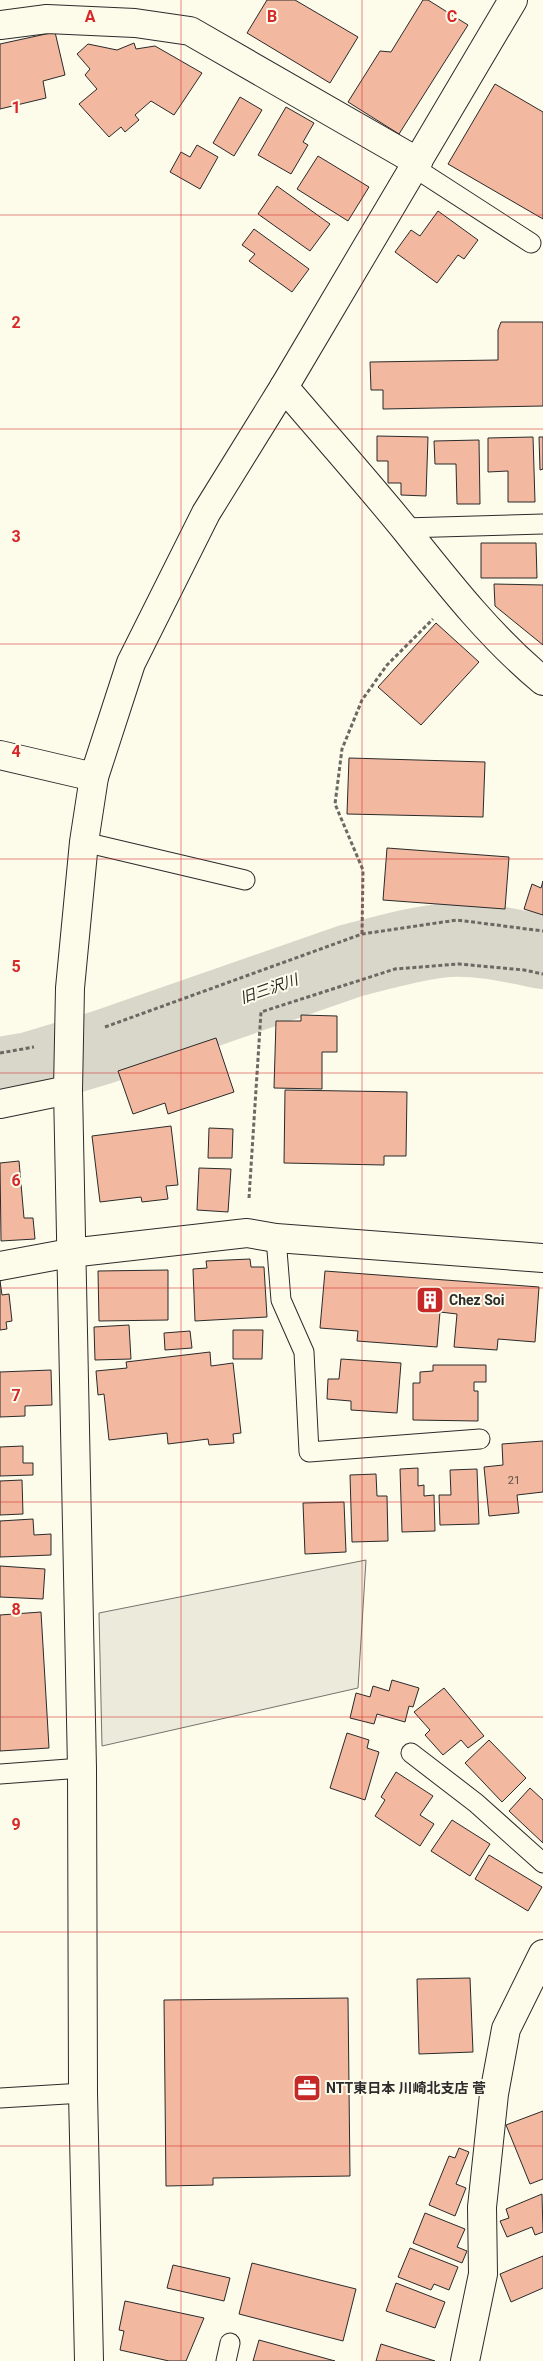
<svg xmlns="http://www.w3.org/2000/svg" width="543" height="2361" font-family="Roboto,'Noto Sans JP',sans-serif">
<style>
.parking{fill:#eceadb;stroke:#74746e}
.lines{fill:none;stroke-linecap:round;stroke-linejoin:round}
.river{stroke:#d8d7c9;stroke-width:74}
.building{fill:#f2b8a0;stroke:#2b2b2b}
.service-casing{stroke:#2b2b2b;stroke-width:21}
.minor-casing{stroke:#2b2b2b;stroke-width:30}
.tertiary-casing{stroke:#2b2b2b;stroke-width:30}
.path{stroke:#6a6964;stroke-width:3;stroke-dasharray:4 2.5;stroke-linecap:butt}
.service{stroke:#fdfbea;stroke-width:19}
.minor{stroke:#fdfbea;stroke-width:28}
.tertiary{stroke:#fdfbea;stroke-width:28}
.grid{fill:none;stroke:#d62828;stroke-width:1;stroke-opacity:0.55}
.labels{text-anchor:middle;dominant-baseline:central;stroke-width:4;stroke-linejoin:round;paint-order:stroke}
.number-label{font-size:11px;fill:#5d4e48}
.poi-label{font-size:14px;font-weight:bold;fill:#2b2b2b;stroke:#fdfbea;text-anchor:start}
.water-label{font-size:15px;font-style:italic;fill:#2b2b2b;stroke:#fdfbea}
.grid-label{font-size:16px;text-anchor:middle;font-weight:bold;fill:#d62828;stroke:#fdfbea;stroke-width:4;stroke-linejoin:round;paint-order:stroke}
</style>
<rect width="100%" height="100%" fill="#fdfbea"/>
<path class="parking" d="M366,1560l-8,128 -256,58 -3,-133z"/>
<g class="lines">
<path class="river" d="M0,1074l30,-5 73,-22 247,-86c32,-8 65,-18 98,-21 31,-2 65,6 95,12"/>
</g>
<g class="building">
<path d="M267,0h28l63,37 -28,46 -83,-50z"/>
<path d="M423,0h5l40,25 -69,109 -51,-32 32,-51 11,1z"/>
<path d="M55,32l10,43 -22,6 3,17 -46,11v-65z"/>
<path d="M134,43l2,6 19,-3 47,27 -28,42 -23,-14 -16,14 4,5 -14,12 -4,-5 -12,10 -30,-33 18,-15 -12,-14 5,-6 -13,-15 11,-10 29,6z"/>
<path d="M495,84l48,28v107l-95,-55z"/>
<path d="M240,97l22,13 -28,46 -21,-13z"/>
<path d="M286,107l28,16 -11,19 5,3 -17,29 -33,-19z"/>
<path d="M197,145l21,12 -18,32 -30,-17 11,-20 9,5z"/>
<path d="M318,156l51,31 -21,34 -51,-32z"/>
<path d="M277,186l53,38 -20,27 -52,-37z"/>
<path d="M438,211l40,29 -14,19 -6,-4 -21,28 -42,-31 16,-22 9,6z"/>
<path d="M254,229l55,40 -17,23 -43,-31 6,-7 -13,-9z"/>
<path d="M501,322h42v84l-160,3v-19h-12l-1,-28 128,-2v-30z"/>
<path d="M377,436l51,1 -2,59 -25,-1v-12h-13v-22h-11z"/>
<path d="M533,437l2,65h-27v-31l-20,1v-34z"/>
<path d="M539,437h4v32l-3,1z"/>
<path d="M479,440l1,64h-23l-1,-40h-21l-1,-23z"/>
<path d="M481,543h55l1,35h-56z"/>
<path d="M494,584l49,1v60l-48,-39z"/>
<path d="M436,623l43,39 -58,63 -43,-38z"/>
<path d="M349,758l136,4 -2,55 -136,-3z"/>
<path d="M387,848l122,9 -4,52 -122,-9z"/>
<path d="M543,881v34l-19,-6 8,-25 9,4z"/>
<path d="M301,1015l36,1v36h-15v37l-48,-1 2,-67h25z"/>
<path d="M216,1038l18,54 -66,22 -3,-11 -32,11 -15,-43z"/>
<path d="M285,1090l122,2 -1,64h-22v9l-100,-2z"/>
<path d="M171,1126l7,59 -12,1 2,13 -26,3 -1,-5 -41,5 -8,-66z"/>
<path d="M209,1128l24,1 -1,29h-24z"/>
<path d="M19,1161l5,57h9l2,21 -34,2 -1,-78z"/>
<path d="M199,1168l32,1 -3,43 -31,-2z"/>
<path d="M250,1259l1,8h13l3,50 -72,4 -2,-52 14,-1 -1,-7z"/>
<path d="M168,1270v50l-69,1 -1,-50z"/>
<path d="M325,1271l214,16 -4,55 -37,-3 -1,11 -43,-3 3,-33 -17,-2 -3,35 -80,-6 1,-10 -38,-3z"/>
<path d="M0,1281l2,14 7,-1 3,27 -6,1 1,7 -7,1z"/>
<path d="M129,1325l2,34 -36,1 -1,-33z"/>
<path d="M233,1330h30l-1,29h-29z"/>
<path d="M190,1331l2,17 -27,2 -1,-17z"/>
<path d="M210,1352l1,14 22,-3 8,70 -8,1 1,9 -25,2 -1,-6 -40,5 -1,-11 -58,7 -5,-46 -6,1 -2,-24 31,-3 -1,-6z"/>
<path d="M341,1359l60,4 -4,50 -46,-3v-9l-24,-2 1,-20h11z"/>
<path d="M433,1365h53v17h-12v9h4v30l-65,-1v-37h7v-11l13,-1z"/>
<path d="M51,1370l1,35 -27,1v10l-25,1v-45z"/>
<path d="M543,1441v51l-26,3 2,18 -30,3 -5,-49 19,-2 -1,-21z"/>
<path d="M23,1446v17h10v12l-33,1v-29z"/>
<path d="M418,1468v18l6,-1v11l10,-1 1,36 -33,1 -2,-63z"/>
<path d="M477,1469l2,55 -39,1 -1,-30h12l-1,-25z"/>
<path d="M376,1474l1,22h10l1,45 -36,1 -2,-67z"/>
<path d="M22,1480l1,34 -23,1v-34z"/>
<path d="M344,1502l2,50 -41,2 -2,-51z"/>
<path d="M33,1519l1,16 17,-1v21l-51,2v-36z"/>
<path d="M0,1566l45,3 -2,30 -43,-2z"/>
<path d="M41,1612l8,136 -49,3v-136z"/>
<path d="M392,1680l27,8 -6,19 -4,-1 -4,16 -28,-8 -3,10 -24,-6 6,-25 14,4 3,-11 16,5z"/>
<path d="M444,1688l40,48 -16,12 -7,-8 -18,15 -18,-20 5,-5 -16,-18z"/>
<path d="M347,1733l22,7 -2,8 12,4 -14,48 -35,-12z"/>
<path d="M489,1740l37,38 -24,24 -37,-39z"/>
<path d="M396,1772l37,24 -13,19 14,9 -14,22 -45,-30 10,-16 -4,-3z"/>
<path d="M530,1788l13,12v43l-34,-32z"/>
<path d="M452,1820l38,24 -20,32 -39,-25z"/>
<path d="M489,1855l53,32 -14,24 -53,-32z"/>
<path d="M470,1978l3,74 -54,2 -2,-75z"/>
<path d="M348,1998l2,178 -137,2v7l-47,1 -2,-186z"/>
<path d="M543,2111v68l-13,5 -24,-59z"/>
<path d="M459,2148l10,4 -13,32 10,4 -11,28 -26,-11 20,-49 6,2z"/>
<path d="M542,2194l1,38 -8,3 -3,-8 -25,10 -7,-16 9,-3 -3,-9z"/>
<path d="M425,2213l40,16 -8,18 10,4 -5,12 -49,-20z"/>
<path d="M410,2248l48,19 -9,23 -15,-6 -3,6 -33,-13z"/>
<path d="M543,2256v32l-32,14 -11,-28z"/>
<path d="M252,2263l104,26 -13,52 -104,-27z"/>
<path d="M173,2265l57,13 -6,23 -57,-13z"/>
<path d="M396,2283l49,19 -10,26 -49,-17z"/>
<path d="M125,2301l79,17 -18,43h-17l-49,-11 4,-19 -5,-1z"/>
<path d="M259,2340l76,21h-82z"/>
<path d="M381,2344l54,17h-59z"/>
</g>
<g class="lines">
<defs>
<g id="service">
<path d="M415,168l116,75"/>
<path d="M404,528l139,-4"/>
<path d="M84,842l161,38"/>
<path d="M276,1238l5,62 23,52 5,100 171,-13"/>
<path d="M411,1753l65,50 67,60"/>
<path d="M0,1774l82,-6"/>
<path d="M0,2098l83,-5"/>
<path d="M226,2361l4,-18"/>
</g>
<g id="minor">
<path d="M0,25l47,-6 88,4 55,8 228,131"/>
<path d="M284,387c40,47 82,94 121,142 43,54 85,108 138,152"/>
<path d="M0,755l94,22"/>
<path d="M0,1104l68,-14"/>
<path d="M0,1266l70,-13 177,-20 29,5 267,20"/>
<path d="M465,2361l18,-87 -1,-67 12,-113 12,-65 37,-75"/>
</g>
<path id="tertiary" d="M89,2361l-6,-268 -1,-325 -14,-678 2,-102 14,-146 10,-65 37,-114 75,-150 78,-126 229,-387"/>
</defs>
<use href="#service" class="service-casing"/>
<use href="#minor" class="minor-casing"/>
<use href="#tertiary" class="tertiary-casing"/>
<g class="path">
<path d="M362,934l1,-64 -28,-66 7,-55 20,-49 25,-35 46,-46"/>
<path d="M105,1027l257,-93 95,-14 86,11"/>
<path d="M0,1053l34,-6"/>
<path d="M249,1198l12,-186 134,-43 64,-5 65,6 19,4"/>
</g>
<use href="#service" class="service"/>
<use href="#minor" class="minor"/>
<use href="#tertiary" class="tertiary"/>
</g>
<path class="grid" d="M181,0v2361M362,0v2361M0,215h543M0,429h543M0,644h543M0,859h543M0,1073h543M0,1288h543M0,1502h543M0,1717h543M0,1932h543M0,2146h543"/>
<defs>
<symbol id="building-square" viewBox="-11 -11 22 22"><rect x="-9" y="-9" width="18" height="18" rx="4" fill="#c62828" stroke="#fdfbea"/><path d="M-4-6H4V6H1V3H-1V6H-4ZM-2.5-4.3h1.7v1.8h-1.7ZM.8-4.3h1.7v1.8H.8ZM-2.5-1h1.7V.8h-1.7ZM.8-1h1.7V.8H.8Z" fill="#fff"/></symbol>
<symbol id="office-square" viewBox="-11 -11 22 22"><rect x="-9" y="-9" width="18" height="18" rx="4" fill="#c62828" stroke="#fdfbea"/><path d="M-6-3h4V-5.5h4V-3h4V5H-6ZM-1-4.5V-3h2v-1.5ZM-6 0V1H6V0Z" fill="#fff"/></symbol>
</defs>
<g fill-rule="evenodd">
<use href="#building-square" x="414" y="1284" width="32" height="32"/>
<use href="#office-square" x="291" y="2072" width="32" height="32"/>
</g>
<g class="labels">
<g class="number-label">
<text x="514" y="1480">21</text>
</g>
<g class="poi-label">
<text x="449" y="1300">Chez Soi</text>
<text x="326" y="2088">NTT東日本 川崎北支店 菅</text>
</g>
<g class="water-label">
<text transform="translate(269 989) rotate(-19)">旧三沢川</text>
</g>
</g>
<g class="grid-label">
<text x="90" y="22">A</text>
<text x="272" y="22">B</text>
<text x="452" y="22">C</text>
<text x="16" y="113">1</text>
<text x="16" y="328">2</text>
<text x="16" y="542">3</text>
<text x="16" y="757">4</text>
<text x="16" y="972">5</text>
<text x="16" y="1186">6</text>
<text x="16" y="1401">7</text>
<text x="16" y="1615">8</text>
<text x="16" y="1830">9</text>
</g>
</svg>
